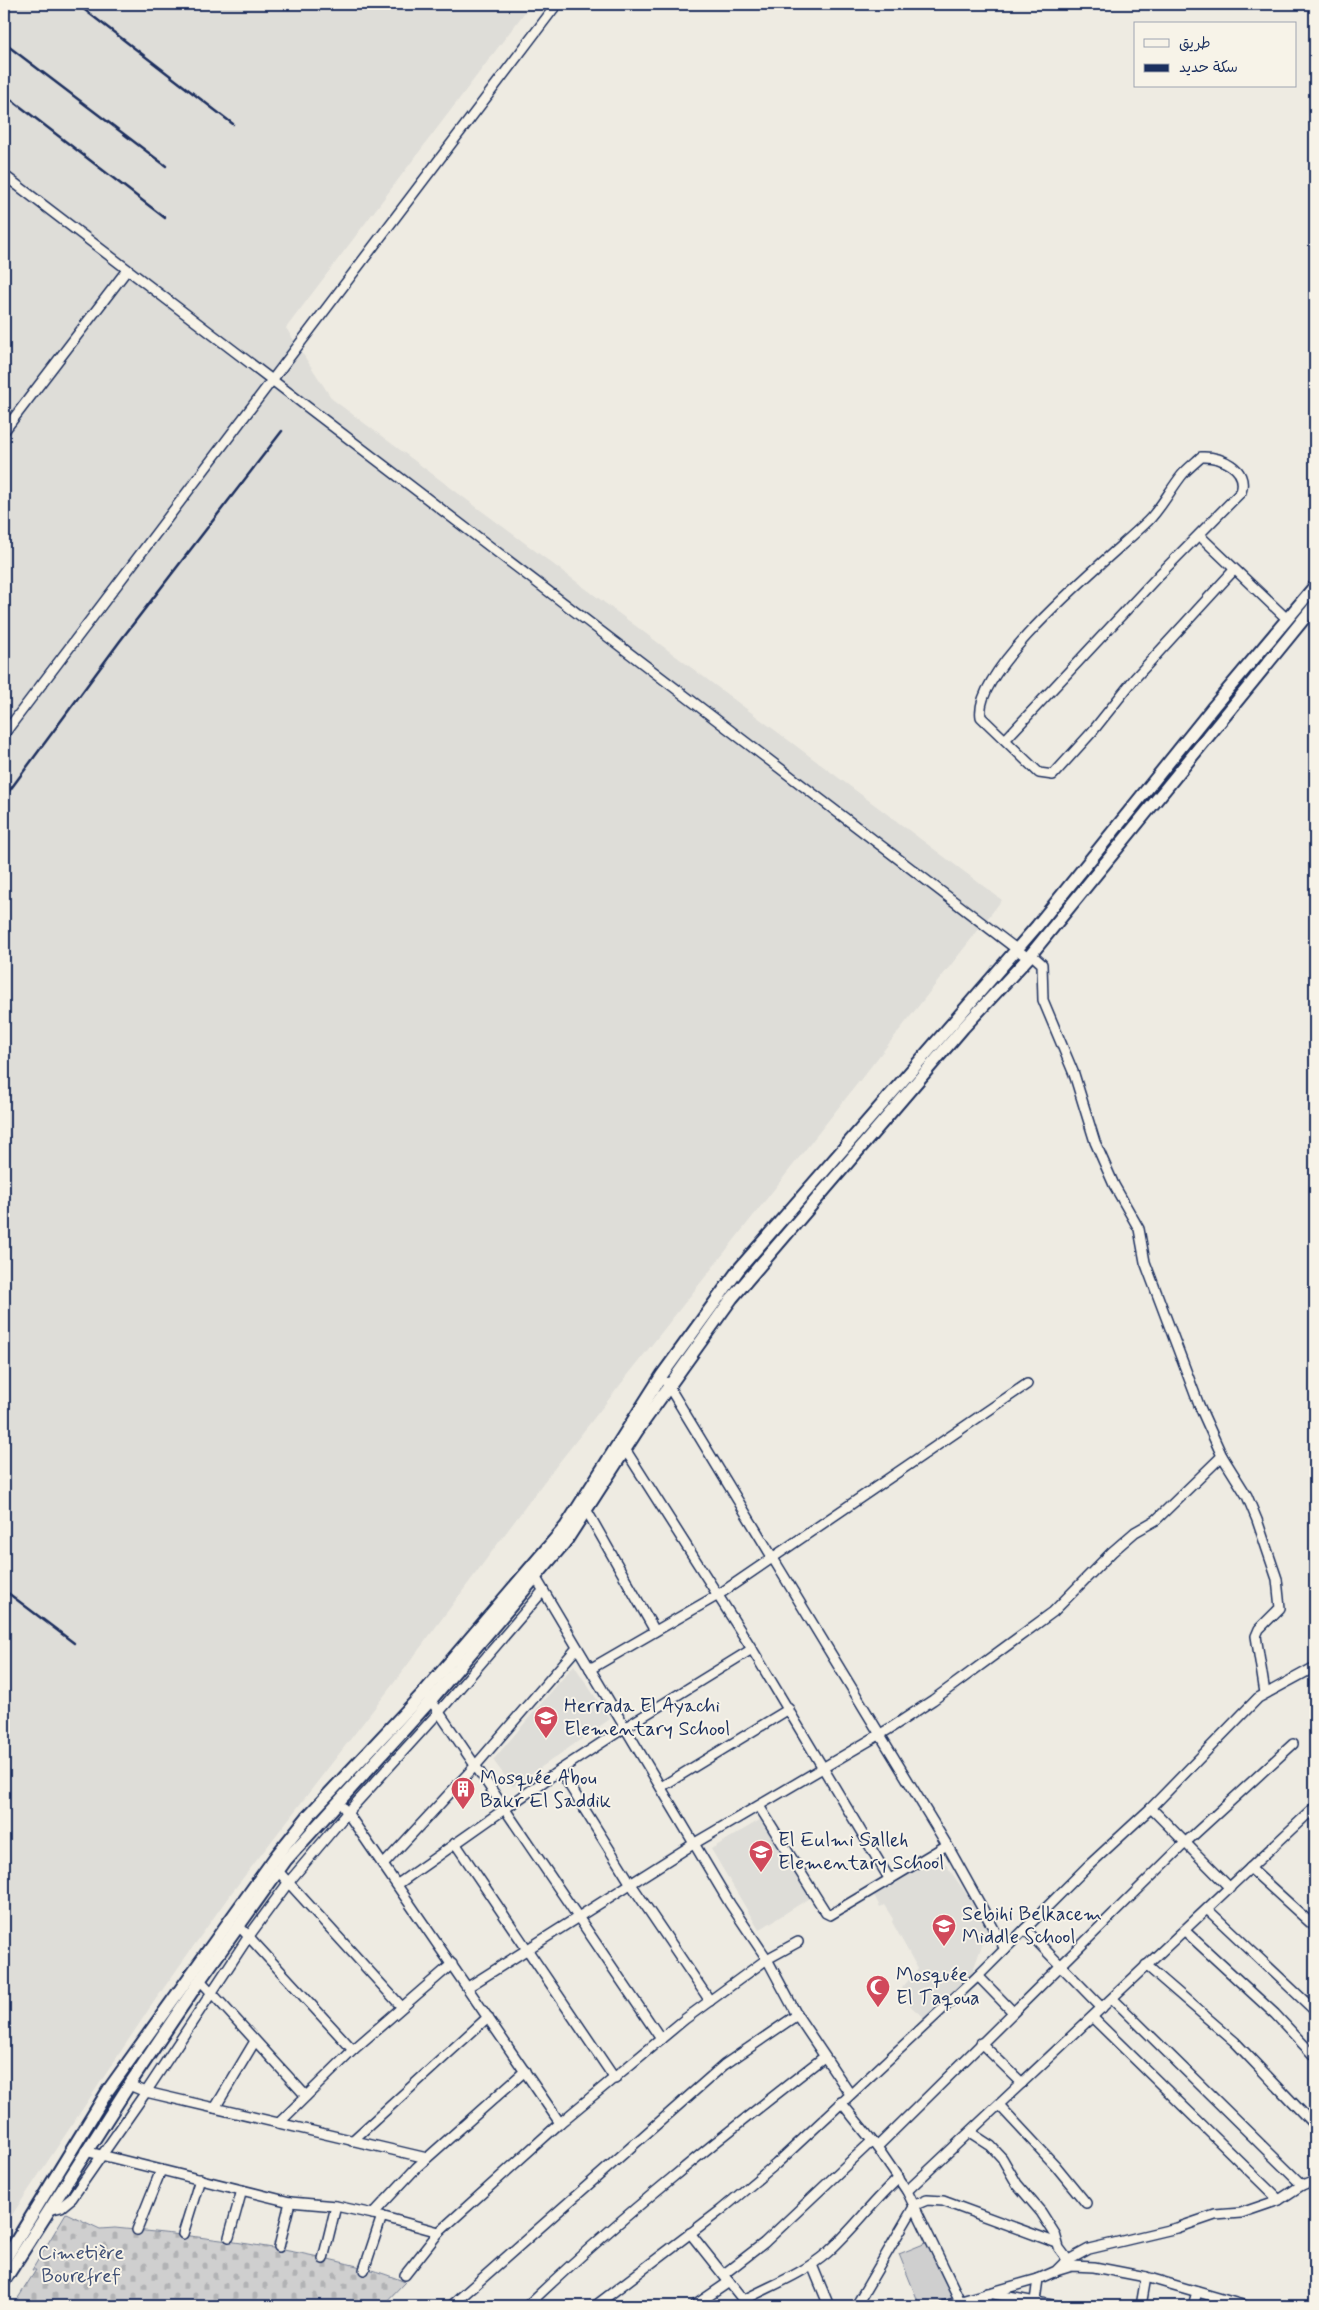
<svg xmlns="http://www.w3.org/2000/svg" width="1319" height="2310" font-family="Mynerve,'Playpen Sans Arabic',sans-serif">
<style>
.built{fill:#deddd8}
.cemetery{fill:url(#cemetery-stones);stroke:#757f96}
.pitch{fill:#cfcfcf;stroke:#757f96}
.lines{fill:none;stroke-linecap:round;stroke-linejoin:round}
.minor-casing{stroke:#1b2f5e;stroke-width:12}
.secondary-casing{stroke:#1b2f5e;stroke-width:15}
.minor{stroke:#f7f3e8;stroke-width:9}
.secondary{stroke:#f7f3e8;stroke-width:11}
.rail{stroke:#1b2f5e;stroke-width:2.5}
.labels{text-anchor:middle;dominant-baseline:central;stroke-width:4;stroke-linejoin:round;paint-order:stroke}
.poi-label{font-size:20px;fill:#1b2f5e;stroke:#f7f3e8;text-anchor:start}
.park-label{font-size:20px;fill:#3f4f75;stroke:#f7f3e8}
</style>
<defs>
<pattern id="cemetery-stones" width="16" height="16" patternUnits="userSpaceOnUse" patternTransform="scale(1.25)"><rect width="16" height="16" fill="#cfcfcf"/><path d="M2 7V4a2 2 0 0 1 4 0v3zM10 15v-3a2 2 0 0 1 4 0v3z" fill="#b1b2b4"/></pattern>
</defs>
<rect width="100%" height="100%" fill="#eeebe2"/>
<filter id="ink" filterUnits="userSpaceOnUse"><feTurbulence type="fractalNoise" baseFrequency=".02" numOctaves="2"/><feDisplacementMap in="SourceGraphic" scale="10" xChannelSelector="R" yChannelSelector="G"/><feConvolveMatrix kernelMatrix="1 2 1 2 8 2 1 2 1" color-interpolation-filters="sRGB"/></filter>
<g filter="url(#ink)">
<g class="built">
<path d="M4,4h527l-245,324 46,71 670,501 -456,579 -149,200 -168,217 -78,110 -147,221z"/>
<path d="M574,1665l36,54 -97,68 -20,-27z"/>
<path d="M763,1818l48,79 -52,33 -48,-81z"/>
<path d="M939,1855l50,71 -17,47 -47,46 -28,-25 21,-25 -26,-47 1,-3 -9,-14 -4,2 -6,-12 23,-12 -1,-2z"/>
</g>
<path class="cemetery" d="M66,2213l34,16 15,-1c72,7 142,15 213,31 26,6 52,12 77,23l-23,24h-369l23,-36h-4z"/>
<path class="pitch" d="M931,2241l24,57 -25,8h-10l-21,-52z"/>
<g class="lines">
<defs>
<g id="minor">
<path d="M4,175l1024,783"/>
<path d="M4,431l123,-161"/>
<path d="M1199,535l88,84"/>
<path d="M4,734l553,-730"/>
<path d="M1005,740l155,-166 81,-82c8,-24 -21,-36 -40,-35 -6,6 -14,12 -19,18 -12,15 -21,33 -34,46 -36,35 -176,147 -167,196l58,56 14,2 39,-43 43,-54 99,-108"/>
<path d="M1031,954l11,10 1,36 31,74 21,68 19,43 25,44 6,33 54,143 23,51 25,40 10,24 20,59 3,29 -21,21 -3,7 9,57"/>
<path d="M666,1382l281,463 58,104"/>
<path d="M623,1446l129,203 138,231"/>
<path d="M582,1506l5,5 68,120"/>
<path d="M533,1573l197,331 37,55 30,56 53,79"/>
<path d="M590,1669l128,-74 309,-211"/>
<path d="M428,1696l233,343"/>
<path d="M560,1770l71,114 79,117"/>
<path d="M661,1787l128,-78"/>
<path d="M759,1806l67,107 4,2 117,-70"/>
<path d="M344,1808l216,315"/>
<path d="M1151,1808l79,80"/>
<path d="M455,1843l160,236"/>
<path d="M384,1864l92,-99 101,-117"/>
<path d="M1250,1868l65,59"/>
<path d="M278,1871l123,135"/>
<path d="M398,1884l162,-114 64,-42 128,-79"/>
<path d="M1207,1909l108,102"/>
<path d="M239,1926l114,124"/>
<path d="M1025,1929l77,79"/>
<path d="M1185,1931l90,83 40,43"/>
<path d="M1146,1965l89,77 80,84"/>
<path d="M978,1976l35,36"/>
<path d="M200,1980l106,116"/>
<path d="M468,1987l227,-144 194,-114 44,-29 120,-88 59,-60 23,-20 21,-12 66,-64"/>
<path d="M1113,1999l189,186"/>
<path d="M1093,2018l186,182"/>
<path d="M981,2043l41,40"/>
<path d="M129,2085l17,7 281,66"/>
<path d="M841,2102l36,45 30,44 53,110"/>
<path d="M1000,2106l55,59 31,38"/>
<path d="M215,2108l40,-67"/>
<path d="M279,2123l74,-73 99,-86"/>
<path d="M971,2133l20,13 11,12 15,26 24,28 14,22 4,14 6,8v6"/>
<path d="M352,2141l136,-124"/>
<path d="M877,2147l309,-305 107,-98"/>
<path d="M85,2151l205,51 46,4 37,8 66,18"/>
<path d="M907,2191l408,-384"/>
<path d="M49,2210l12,-3 11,-9 74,-106 103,-156 39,-53 59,-70 92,-101 104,-121"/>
<path d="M373,2214l44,-47 108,-96"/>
<path d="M137,2230l24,-60"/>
<path d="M690,2233l58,73"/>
<path d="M183,2234l17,-55"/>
<path d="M229,2237l13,-47"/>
<path d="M279,2247l11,-45"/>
<path d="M323,2259l13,-53"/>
<path d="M812,2265l17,41"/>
<path d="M364,2270l18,-54"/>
<path d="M1059,2270l13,-4 22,1 52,10 100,29"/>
<path d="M724,2274l40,-31 108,-102"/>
<path d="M405,2275l34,-43 121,-109 125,-104 82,-60 31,-17"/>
<path d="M744,2300c30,-16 57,-25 83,-47 26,-23 46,-52 72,-75"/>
<path d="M1035,2301l3,-22"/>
<path d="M451,2306l273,-241 73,-50"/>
<path d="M527,2306c93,-89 195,-170 297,-249"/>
<path d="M595,2306l126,-96 55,-46 202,-188 109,-109 64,-59 107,-110 57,-31"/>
<path d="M694,2306l35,-24"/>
<path d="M856,2306l59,-101 12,-5 16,1 114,42"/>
<path d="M944,2306l94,-27 18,-8 9,-9 24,-13 88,-21 38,-13 26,-2 38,-13 23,-15 13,-5"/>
<path d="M986,2306l2,-13 69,13"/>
<path d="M1141,2306l5,-29"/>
<path d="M1193,2306l4,-14"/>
</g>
<g id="secondary">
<path d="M4,2261l105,-172 167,-233 33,-41 116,-124 141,-165 96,-151 77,-106 298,-343 177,-220 101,-120"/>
<path d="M4,2281l125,-196 71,-105 86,-120 145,-160 135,-159 71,-110 95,-133 231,-270 65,-70 287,-353"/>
</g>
</defs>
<use href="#minor" class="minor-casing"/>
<use href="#secondary" class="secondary-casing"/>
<use href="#minor" class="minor"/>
<use href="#secondary" class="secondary"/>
<g class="rail">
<path d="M77,4l156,120"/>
<path d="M4,43l162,123"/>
<path d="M4,94l161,124"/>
<path d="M4,798l116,-157 162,-210"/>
<path d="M4,1590l70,53"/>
</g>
</g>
</g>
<defs>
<symbol id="school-pin" viewBox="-11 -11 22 30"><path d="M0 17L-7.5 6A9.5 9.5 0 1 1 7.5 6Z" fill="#d1495b" stroke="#f7f3e8"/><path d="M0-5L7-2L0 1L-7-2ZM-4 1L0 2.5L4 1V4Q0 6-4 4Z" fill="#fff"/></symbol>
<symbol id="building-pin" viewBox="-11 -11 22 30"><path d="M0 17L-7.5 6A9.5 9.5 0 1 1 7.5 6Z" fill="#d1495b" stroke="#f7f3e8"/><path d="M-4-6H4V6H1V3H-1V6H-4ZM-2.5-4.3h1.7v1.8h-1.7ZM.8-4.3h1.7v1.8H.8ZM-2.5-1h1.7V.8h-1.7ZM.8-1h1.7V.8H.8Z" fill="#fff"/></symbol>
<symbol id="mosque-pin" viewBox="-11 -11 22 30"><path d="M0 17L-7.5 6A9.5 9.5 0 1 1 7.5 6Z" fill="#d1495b" stroke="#f7f3e8"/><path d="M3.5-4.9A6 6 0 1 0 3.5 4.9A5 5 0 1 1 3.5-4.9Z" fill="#fff"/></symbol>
</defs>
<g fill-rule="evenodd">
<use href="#school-pin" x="532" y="1704" width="28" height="38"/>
<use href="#building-pin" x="449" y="1775" width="28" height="38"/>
<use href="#school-pin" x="747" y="1838" width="28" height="38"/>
<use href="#school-pin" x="930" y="1912" width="28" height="38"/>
<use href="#mosque-pin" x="864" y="1973" width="28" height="38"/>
</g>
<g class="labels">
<g class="poi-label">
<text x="564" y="1706">Herrada El Ayachi<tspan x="564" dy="23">Elementary School</tspan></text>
<text x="480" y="1778">Mosquée Abou<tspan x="480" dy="23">Bakr El Saddik</tspan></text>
<text x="778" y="1840">El Eulmi Salleh<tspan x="778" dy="23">Elementary School</tspan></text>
<text x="962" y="1914">Sebihi Belkacem<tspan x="962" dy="23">Middle School</tspan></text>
<text x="896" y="1975">Mosquée<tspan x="896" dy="23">El Taqoua</tspan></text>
</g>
<g class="park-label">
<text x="81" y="2253">Cimetière<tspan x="81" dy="23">Bourefref</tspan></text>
</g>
</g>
<rect width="1319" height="2310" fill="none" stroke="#f7f3e8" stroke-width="20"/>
<rect x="10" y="10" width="1299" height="2290" fill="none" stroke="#1b2f5e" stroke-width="2" filter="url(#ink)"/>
<rect x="1134" y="22" width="162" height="65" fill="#f7f3e8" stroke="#9fa5b1"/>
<rect x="1144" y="39" width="25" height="8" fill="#f7f3e8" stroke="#9fa5b1"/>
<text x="1179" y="48" font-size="15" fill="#1b2f5e">طريق</text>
<rect x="1144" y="64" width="25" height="8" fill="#1b2f5e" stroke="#9fa5b1"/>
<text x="1179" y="72" font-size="15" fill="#1b2f5e">سكة حديد</text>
</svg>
